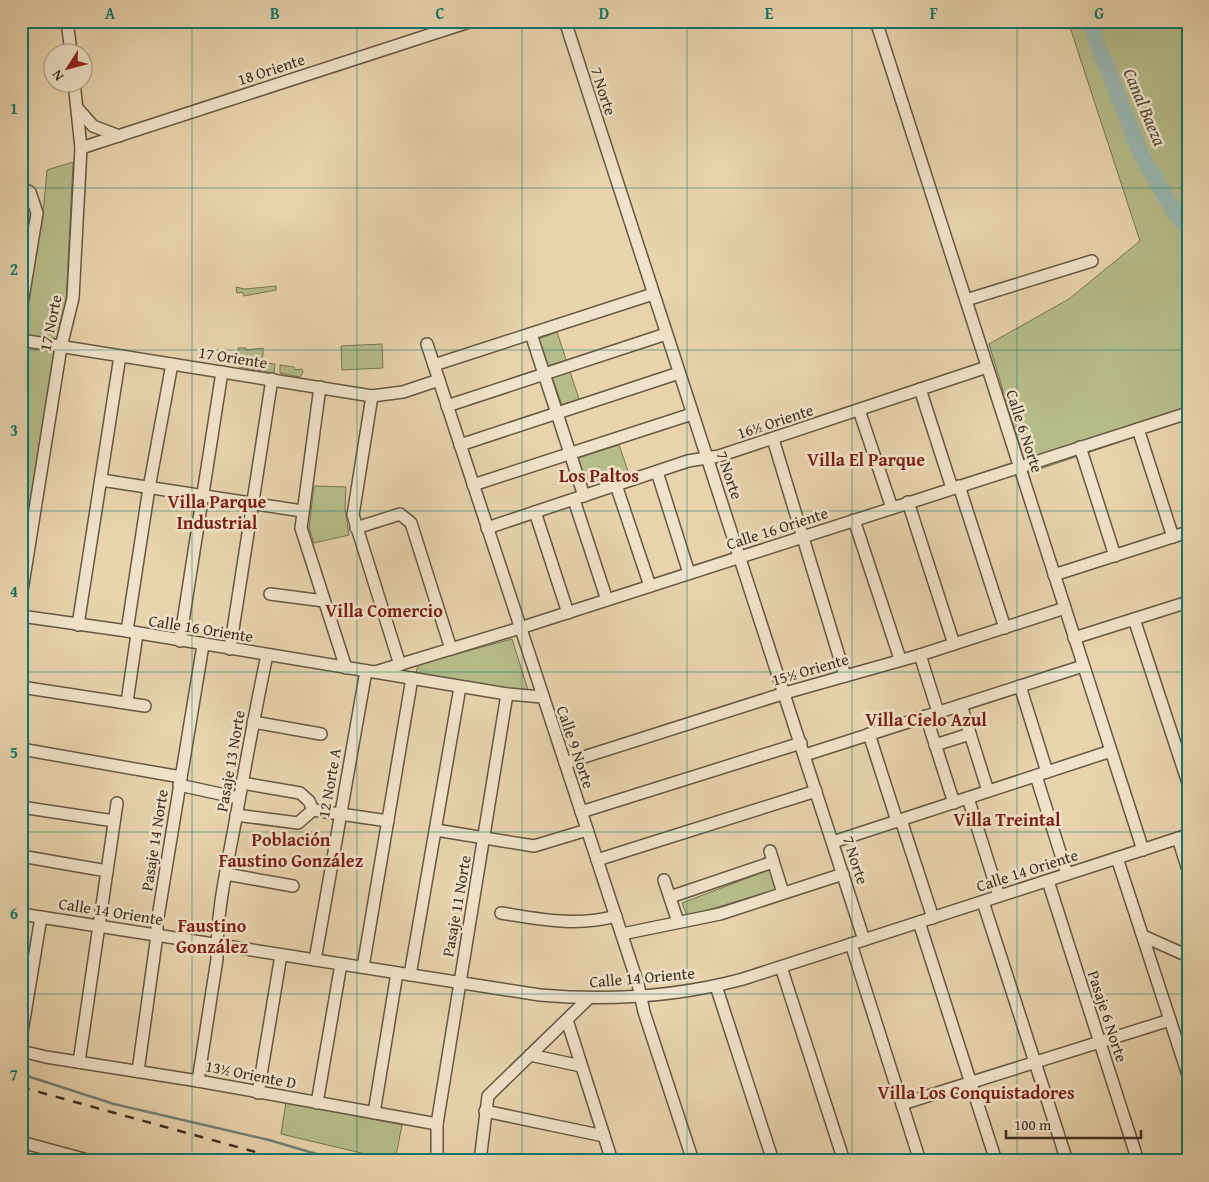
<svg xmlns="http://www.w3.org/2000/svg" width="1209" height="1182" font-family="'Gentium Book Plus',serif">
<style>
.green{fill:#b5bc8a;stroke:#787554}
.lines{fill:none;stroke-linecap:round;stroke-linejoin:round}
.stream{stroke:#738077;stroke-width:2.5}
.river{stroke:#99b6b1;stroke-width:16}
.minor-casing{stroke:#665742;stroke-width:14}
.minor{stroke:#f0e2ca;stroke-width:11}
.rail{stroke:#3a2e1f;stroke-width:2.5;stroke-dasharray:9 9;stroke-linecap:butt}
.grid{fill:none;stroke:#0f766e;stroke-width:1;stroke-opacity:0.55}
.labels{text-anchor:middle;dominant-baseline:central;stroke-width:5;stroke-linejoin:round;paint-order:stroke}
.street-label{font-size:16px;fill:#3a2e1f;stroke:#f0e2ca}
.water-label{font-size:18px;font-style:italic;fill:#4d493c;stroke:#f0e2ca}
.neighbourhood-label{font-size:18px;font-weight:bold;fill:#7a1f14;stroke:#f0e2ca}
.neatline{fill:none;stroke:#0f766e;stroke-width:2}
.grid-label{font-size:16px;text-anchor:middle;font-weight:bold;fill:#0f766e}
</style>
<rect width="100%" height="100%" fill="#e8d3ad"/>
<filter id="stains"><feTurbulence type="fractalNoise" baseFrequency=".004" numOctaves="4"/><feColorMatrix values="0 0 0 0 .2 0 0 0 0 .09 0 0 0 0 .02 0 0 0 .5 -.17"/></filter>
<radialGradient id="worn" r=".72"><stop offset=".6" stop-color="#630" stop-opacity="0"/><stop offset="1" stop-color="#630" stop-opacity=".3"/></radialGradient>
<g class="green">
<path d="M1068,21h120v398l-160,54 -39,-129 80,-45 71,-58z"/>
<path d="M73,162l-7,141 -45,270v-226l23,-144 3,-33z"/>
<path d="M276,286v4l-32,6 -2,-4 -5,1 -1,-6 9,2z"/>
<path d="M557,332l22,67 -15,12 -25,-72z"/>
<path d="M382,344l1,24 -41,2 -1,-24z"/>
<path d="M238,348h8v2l17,-2v8l-5,6 17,2 -1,9 -35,-6z"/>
<path d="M280,365l14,2 1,3 7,-1 1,3 -3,5 -20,-4z"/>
<path d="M619,445l9,26 -42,13 -8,-26z"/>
<path d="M314,486l32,1 -1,21 4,27 -35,8 -5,-15z"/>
<path d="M512,639l17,54 -110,-19 -3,-3 3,-7z"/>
<path d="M771,869l7,20 -91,27 -5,-13z"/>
<path d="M286,1102l116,23 -7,36 -114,-27z"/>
</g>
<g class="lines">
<path class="stream" d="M21,1074l93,30 155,36 71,21"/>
<path class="river" d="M1092,21l3,17 47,118 33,57 13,16"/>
<defs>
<g id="minor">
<path d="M67,21l4,31"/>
<path d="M565,21l299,919"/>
<path d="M876,21l267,829"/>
<path d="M78,109l15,17 26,10"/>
<path d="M81,148l391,-127"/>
<path d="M21,187l9,5 7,21 -16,97"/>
<path d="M966,300l126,-39"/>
<path d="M531,334l53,162"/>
<path d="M21,340l351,56 31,-4 36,-12"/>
<path d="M427,344l211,640 6,28 49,149"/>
<path d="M434,365l219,-71"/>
<path d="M320,387l-19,141 45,140"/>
<path d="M920,389l32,99"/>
<path d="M372,396l-19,119 47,150"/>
<path d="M447,406l219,-72"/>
<path d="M859,410l33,98"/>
<path d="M1138,429l35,108"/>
<path d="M773,439l72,237"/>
<path d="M460,445l219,-72"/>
<path d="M1080,447l35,109"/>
<path d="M657,472l32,101"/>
<path d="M101,480l201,31"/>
<path d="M473,485l219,-71"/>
<path d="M616,485l34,101"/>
<path d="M959,486l46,142"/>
<path d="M574,500l33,100"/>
<path d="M908,502l46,142"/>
<path d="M535,512l33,101"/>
<path d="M854,520l46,139"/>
<path d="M356,528l44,-14 11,9 40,126"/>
<path d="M487,528l201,-67 31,-5 268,-89"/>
<path d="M1054,575l134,-43"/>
<path d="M270,594l54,7"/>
<path d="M21,597l40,-250 12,-49 8,-150 -7,-66"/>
<path d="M21,616l106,15 380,63 35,3"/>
<path d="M1134,619l54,164"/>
<path d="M78,625l42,-269"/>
<path d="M127,631l22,-143 23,-124"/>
<path d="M1074,638l114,-36"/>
<path d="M180,641l42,-269"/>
<path d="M230,649l42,-270"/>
<path d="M920,655l18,57"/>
<path d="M375,672l145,-44 668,-215"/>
<path d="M1020,686l27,86"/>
<path d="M21,687l124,19"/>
<path d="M127,702l10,-68"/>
<path d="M961,705l27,86"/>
<path d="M926,716l28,87"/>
<path d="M253,722l68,12"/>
<path d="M869,734l28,87"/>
<path d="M935,745l35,-11"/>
<path d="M21,749l160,28"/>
<path d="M805,755l278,-89"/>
<path d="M565,763l220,-70 135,-38 145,-47"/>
<path d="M1036,776l31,98"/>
<path d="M242,783l58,10 9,8 4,9"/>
<path d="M179,785l60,13"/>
<path d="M968,798l31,98"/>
<path d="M21,807l93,14"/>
<path d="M313,810l75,11"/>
<path d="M581,812l220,-69"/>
<path d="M236,815l62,8 15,-13"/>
<path d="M901,820l32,98"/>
<path d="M436,830l98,16 53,-16"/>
<path d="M1178,838l10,32"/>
<path d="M833,842l278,-91"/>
<path d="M770,851l13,42"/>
<path d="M21,856l86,15"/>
<path d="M1117,858l71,217"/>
<path d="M597,860l219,-69"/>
<path d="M226,874l67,12"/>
<path d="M664,880l14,42"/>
<path d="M1048,881l90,280"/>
<path d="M670,897l103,-35"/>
<path d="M983,902l84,259"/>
<path d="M501,913c39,6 75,14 115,3"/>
<path d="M21,914l519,81c69,6 136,2 203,-16l445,-144"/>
<path d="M919,922l77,239"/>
<path d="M622,934l98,-20 123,-40"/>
<path d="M1143,936l45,20"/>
<path d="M851,944l69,217"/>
<path d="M315,960l51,-289"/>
<path d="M363,967l49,-289"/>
<path d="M781,967l63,194"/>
<path d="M410,975l50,-288"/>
<path d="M716,986l57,175"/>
<path d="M567,1020l45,141"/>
<path d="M21,1038l20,-121"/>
<path d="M21,1051l25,6 152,24 239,43v37"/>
<path d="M530,1055l51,11"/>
<path d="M79,1062l38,-259"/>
<path d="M138,1071l19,-136v-12l46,-278"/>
<path d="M198,1081l19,-122c-1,-45 10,-92 18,-136 10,-56 20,-112 32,-168"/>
<path d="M258,1093l23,-138"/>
<path d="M317,1103l24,-139"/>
<path d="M902,1104l268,-84"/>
<path d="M485,1111l119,25"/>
<path d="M374,1113l23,-140"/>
<path d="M437,1124l70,-430"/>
<path d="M21,1142l70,19"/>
<path d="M480,1161l8,-65 101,-98"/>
</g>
</defs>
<use href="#minor" class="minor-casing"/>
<use href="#minor" class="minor"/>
<path class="rail" d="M21,1087l267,74"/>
</g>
<path class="grid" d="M192,21v1140M357,21v1140M522,21v1140M687,21v1140M852,21v1140M1017,21v1140M21,188h1167M21,350h1167M21,511h1167M21,672h1167M21,832h1167M21,994h1167"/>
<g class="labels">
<g class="street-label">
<text transform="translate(271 69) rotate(-18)">18 Oriente</text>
<text transform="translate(604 91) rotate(72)">7 Norte</text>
<text transform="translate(50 323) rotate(-78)">17 Norte</text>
<text transform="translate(233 357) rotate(9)">17 Oriente</text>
<text transform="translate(775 421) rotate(-18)">16½ Oriente</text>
<text transform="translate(1025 431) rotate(72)">Calle 6 Norte</text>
<text transform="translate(730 475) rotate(71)">7 Norte</text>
<text transform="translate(777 528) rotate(-18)">Calle 16 Oriente</text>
<text transform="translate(201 628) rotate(9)">Calle 16 Oriente</text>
<text transform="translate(810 669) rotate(-16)">15½ Oriente</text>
<text transform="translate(576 747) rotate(71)">Calle 9 Norte</text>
<text transform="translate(230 761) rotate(-80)">Pasaje 13 Norte</text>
<text transform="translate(329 783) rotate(-80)">12 Norte A</text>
<text transform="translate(154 840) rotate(-81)">Pasaje 14 Norte</text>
<text transform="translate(856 860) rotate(72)">7 Norte</text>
<text transform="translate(1027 870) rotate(-18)">Calle 14 Oriente</text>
<text transform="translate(456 906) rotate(-80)">Pasaje 11 Norte</text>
<text transform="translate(111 911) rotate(9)">Calle 14 Oriente</text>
<text transform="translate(642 977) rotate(-5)">Calle 14 Oriente</text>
<text transform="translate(1108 1016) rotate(72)">Pasaje 6 Norte</text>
<text transform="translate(251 1074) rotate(11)">13½ Oriente D</text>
</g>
<g class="water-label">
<text transform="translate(1145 107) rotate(67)">Canal Baeza</text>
</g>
<g class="neighbourhood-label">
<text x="866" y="459">Villa El Parque</text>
<text x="599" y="475">Los Paltos</text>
<text x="217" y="501">Villa Parque<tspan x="217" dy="21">Industrial</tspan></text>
<text x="384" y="610">Villa Comercio</text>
<text x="926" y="719">Villa Cielo Azul</text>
<text x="1007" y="819">Villa Treintal</text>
<text x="291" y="839">Población<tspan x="291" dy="21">Faustino González</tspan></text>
<text x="212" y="925">Faustino<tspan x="212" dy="21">González</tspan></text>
<text x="976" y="1092">Villa Los Conquistadores</text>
</g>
</g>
<rect width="1209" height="1182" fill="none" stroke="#e8d3ad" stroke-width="55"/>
<g transform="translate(68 68) rotate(234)"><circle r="24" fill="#f0e2ca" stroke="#a79a86"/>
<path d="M0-4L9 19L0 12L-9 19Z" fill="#8f2418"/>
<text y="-8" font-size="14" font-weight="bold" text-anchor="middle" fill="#3a2e1f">N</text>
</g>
<path d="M1006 1130v8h135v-8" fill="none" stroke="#3a2e1f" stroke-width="2.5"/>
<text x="1014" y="1130" font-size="15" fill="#3a2e1f" stroke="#f0e2ca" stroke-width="4" paint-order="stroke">100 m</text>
<rect x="28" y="28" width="1154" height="1126" class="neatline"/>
<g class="grid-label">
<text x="110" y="19">A</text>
<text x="275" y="19">B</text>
<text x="440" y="19">C</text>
<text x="604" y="19">D</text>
<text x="769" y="19">E</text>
<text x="934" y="19">F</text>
<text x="1099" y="19">G</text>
<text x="14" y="114">1</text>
<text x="14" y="275">2</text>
<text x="14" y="436">3</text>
<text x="14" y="597">4</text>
<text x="14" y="758">5</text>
<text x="14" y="919">6</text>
<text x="14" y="1080">7</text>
</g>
<rect width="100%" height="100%" filter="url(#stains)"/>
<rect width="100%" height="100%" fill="url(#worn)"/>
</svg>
